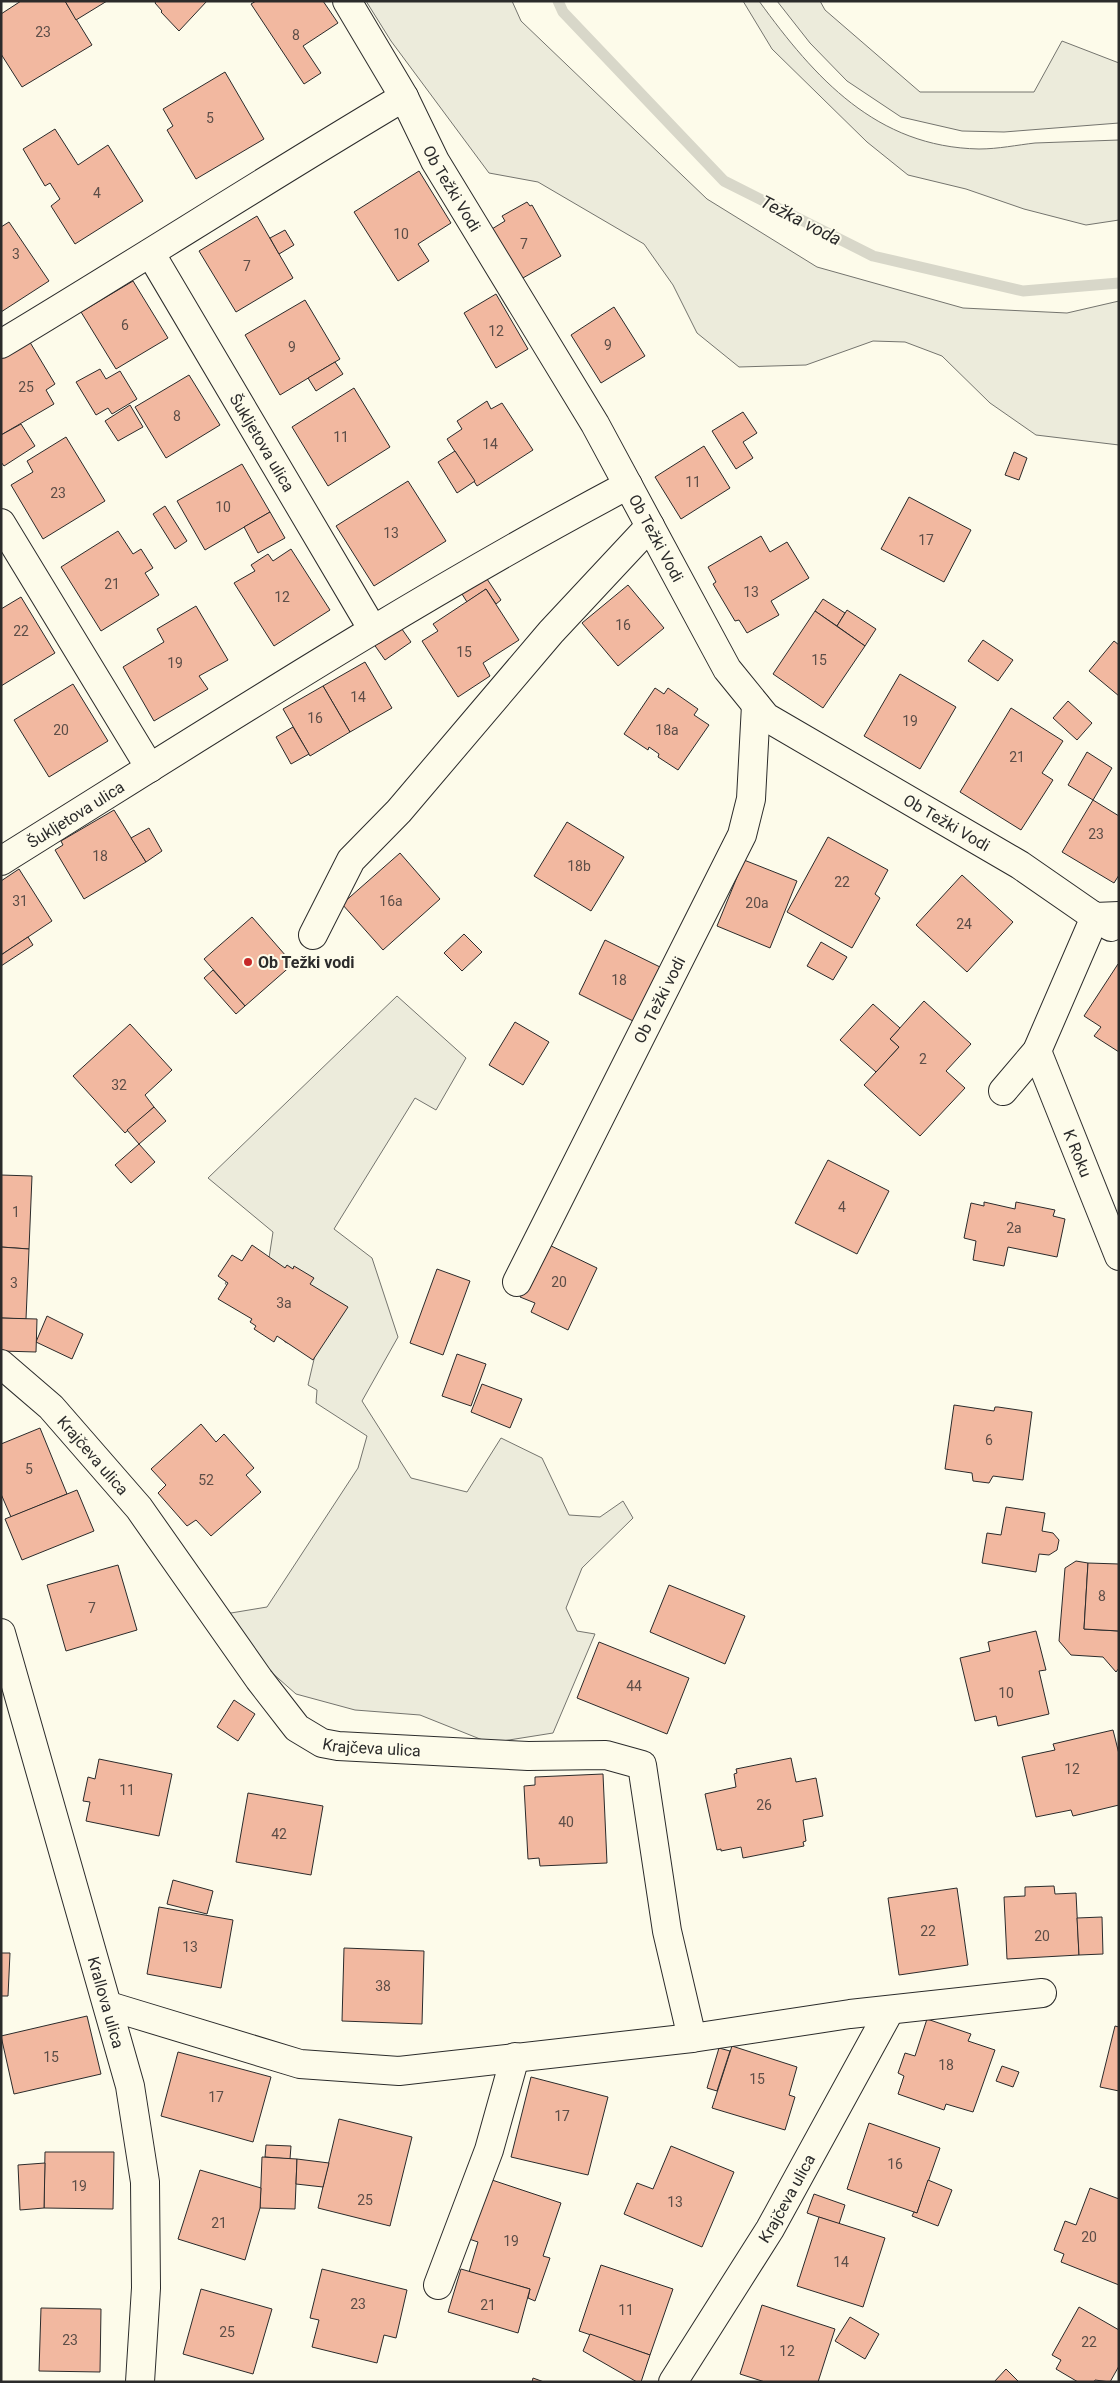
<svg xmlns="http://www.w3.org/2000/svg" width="1120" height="2383" font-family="Roboto,sans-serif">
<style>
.green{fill:#ecebdb;stroke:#74746e}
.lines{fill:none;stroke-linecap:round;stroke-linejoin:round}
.stream{stroke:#d8d7c9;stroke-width:11}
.building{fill:#f2b8a0;stroke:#2b2b2b}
.street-casing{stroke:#2b2b2b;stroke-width:30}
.street{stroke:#fdfbea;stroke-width:28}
.poi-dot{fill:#c62828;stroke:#fdfbea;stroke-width:2}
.labels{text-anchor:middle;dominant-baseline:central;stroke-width:4;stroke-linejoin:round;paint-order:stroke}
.number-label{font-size:14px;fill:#5d4e48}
.street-label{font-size:16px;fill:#2b2b2b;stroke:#fdfbea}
.poi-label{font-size:16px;font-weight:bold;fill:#2b2b2b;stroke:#fdfbea;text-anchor:start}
.water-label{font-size:18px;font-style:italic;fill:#2b2b2b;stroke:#fdfbea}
</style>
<rect width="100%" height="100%" fill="#fdfbea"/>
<g class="green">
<path d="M366,1h146l9,20 186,178 110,68 146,41 104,5 52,-12v144l-83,-10 -46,-32 -48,-47 -37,-14 -32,-1 -67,24 -67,2 -42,-34 -24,-48 -29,-41 -106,-62 -49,-9 -98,-132z"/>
<path d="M743,1h16c56,77 117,146 220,148 19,0 38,-4 56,-6 28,-1 56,-2 84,-3v80l-33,5 -62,-16 -58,-20 -58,-14 -41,-33 -95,-93z"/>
<path d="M777,1h43l5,9 95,82h114l28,-51 57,22v60l-115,9 -42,-1 -61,-14 -54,-36 -37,-38z"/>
<path d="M397,996l69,62 -30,52 -21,-12 -81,131 38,29 26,79 -36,64 49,77 56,14 34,-54 41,20 27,57 31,2 23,-16 10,17 -51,50 -16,40 11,23 18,3 -42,99 -63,10 -70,-28 -65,-5 -59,-16 -51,-45 -20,-35 42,-7 91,-139 9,-32 -51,-33 1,-13 -9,-5 7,-30 -30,-13 -13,-14 -28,-18 -19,-27 44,-25 4,-26 -65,-54z"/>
</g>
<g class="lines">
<path class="stream" d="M558,1l5,11 161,169 149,75 150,35 96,-8"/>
</g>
<g class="building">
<path d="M21,1h44l27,44 -70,42 -21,-33v-40z"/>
<path d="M65,1h42l-31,19z"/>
<path d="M156,1h51l-28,30 -18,-19 1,-1 -7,-8z"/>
<path d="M256,1h67l15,22 -35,23 18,27 -17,11 -53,-80z"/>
<path d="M225,72l39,67 -68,40 -29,-49 6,-4 -10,-17z"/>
<path d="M55,129l23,36 30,-20 35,56 -68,43 -24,-38 9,-7 -10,-16 -5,3 -22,-37z"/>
<path d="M419,171l32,52 -33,21 11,17 -31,20 -44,-69z"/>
<path d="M527,202l3,4 2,-1 29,51 -45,26 -29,-50 18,-11 -3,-5z"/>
<path d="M257,216l36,62 -57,34 -37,-61z"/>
<path d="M9,222l40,59 -48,31v-85z"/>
<path d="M285,230l9,15 -15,9 -9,-16z"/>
<path d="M133,281l35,57 -52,31 -35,-57z"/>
<path d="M496,294l32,55 -32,19 -32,-55z"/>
<path d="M305,300l35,59 -60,36 -35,-60z"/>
<path d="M614,307l31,49 -44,27 -30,-48z"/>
<path d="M28,339l27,45 -9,6 8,14 -53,31v-80z"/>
<path d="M335,362l8,12 -27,17 -8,-13z"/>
<path d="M100,369l6,10 14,-8 17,28 -25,15 -4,-6 -12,7 -20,-33z"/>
<path d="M189,375l31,50 -54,33 -31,-51z"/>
<path d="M354,388l36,59 -62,39 -36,-59z"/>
<path d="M487,401l4,8 11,-6 31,47 -56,36 -30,-47 15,-10 -5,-8z"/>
<path d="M130,405l13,22 -25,14 -13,-20z"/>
<path d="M743,412l14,21 -14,9 10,16 -17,11 -24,-38z"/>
<path d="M21,424l14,22 -31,20 -3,-4v-27z"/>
<path d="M66,437l39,64 -62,38 -32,-54 22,-13 -6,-11z"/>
<path d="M704,446l26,42 -49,31 -26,-42z"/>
<path d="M455,451l20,30 -18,12 -19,-31z"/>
<path d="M1014,452l13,6 -8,22 -14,-5z"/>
<path d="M242,464l28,48 -65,38 -28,-49z"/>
<path d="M408,481l38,60 -72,45 -38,-60z"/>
<path d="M909,497l62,33 -27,52 -63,-33z"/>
<path d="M165,506l22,35 -12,8 -22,-35z"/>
<path d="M270,512l15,26 -27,15 -14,-26z"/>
<path d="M118,531l15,23 8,-5 12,19 -8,5 14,22 -58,36 -40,-64z"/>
<path d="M761,536l9,16 17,-10 22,36 -38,23 8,14 -32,18 -8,-13 -4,1 -22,-37 3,-2 -8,-15z"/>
<path d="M291,549l39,61 -56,36 -40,-63 21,-12 -4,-6 17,-11 5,7z"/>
<path d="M481,570l20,30 -5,4 -10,-15 -19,13 -10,-16z"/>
<path d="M628,585l36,43 -46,38 -36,-43z"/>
<path d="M486,589l33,51 -36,23 7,13 -32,21 -36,-56 16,-10 -5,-7z"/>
<path d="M21,597l34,56 -54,33v-77z"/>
<path d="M823,599l22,14 -8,13 -22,-15z"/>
<path d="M196,606l32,54 -29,16 9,13 -54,32 -31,-54 41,-25 -7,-13z"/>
<path d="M847,610l29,19 -11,17 -28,-20z"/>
<path d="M815,611l50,35 -42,62 -50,-34z"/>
<path d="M397,622l14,20 -26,18 -14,-20z"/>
<path d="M983,640l30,20 -15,21 -30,-20z"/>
<path d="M1114,641l5,4v51l-30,-25z"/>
<path d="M365,662l27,46 -42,24 -27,-46z"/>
<path d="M900,674l56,33 -36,62 -56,-33z"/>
<path d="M73,684l35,57 -59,36 -35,-57z"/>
<path d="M323,686l27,46 -40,24 -27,-47z"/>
<path d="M655,688l9,6 4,-6 30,21 -4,6 15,10 -31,45 -20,-13 1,-3 -10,-7 -1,3 -24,-16z"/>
<path d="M1068,701l24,22 -15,17 -24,-22z"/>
<path d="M1011,708l52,33 -21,32 11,7 -32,50 -61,-38z"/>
<path d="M293,727l16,27 -18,10 -15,-27z"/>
<path d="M1087,752l25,16 -19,32 -25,-15z"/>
<path d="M1093,800l26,16v59l-5,8 -52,-31z"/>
<path d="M114,810l32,52 -62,37 -29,-49 8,-5 -2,-4z"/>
<path d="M567,822l57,35 -33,54 -57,-35z"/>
<path d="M149,828l13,23 -16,11 -15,-24z"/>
<path d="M828,837l60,33 -13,24 5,4 -28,50 -65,-36z"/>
<path d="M400,853l40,46 -57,51 -41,-46z"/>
<path d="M744,860l53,21 -27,67 -53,-22z"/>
<path d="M19,869l33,52 -51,34v-74z"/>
<path d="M962,875l51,47 -46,50 -51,-47z"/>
<path d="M252,917l41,47 -48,42 -41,-47z"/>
<path d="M464,934l18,18 -20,19 -18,-18z"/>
<path d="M28,937l5,8 -32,21v-11z"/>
<path d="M605,940l55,27 -27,54 -54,-27z"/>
<path d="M821,942l26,15 -14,23 -26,-14z"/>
<path d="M1118,964h1v88l-25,-16 7,-9 -17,-11z"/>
<path d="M213,970l32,36 -9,8 -32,-36z"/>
<path d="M924,1001l47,43 -25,27 19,17 -45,48 -56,-51 35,-38 -9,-8z"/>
<path d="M873,1004l27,24 -10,11 9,8 -23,25 -36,-32z"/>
<path d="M515,1022l34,20 -26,43 -34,-20z"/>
<path d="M130,1024l42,46 -27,25 9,12 -29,26 -52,-57z"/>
<path d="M154,1107l12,14 -27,23 -12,-14z"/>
<path d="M139,1144l16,18 -24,21 -16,-18z"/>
<path d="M828,1160l61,31 -32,63 -62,-31z"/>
<path d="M1,1175l31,1 -3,73 -28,-2z"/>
<path d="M984,1202l31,7 1,-7 39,8 -2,6 12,3 -8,38 -49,-10 -4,19 -31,-6 3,-19 -12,-3 7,-35 13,3z"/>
<path d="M545,1243l52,25 -29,62 -37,-18 4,-9 -15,-6z"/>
<path d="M252,1245l33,23 2,-3 6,4 1,-3 20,12 -4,6 38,23 -35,53 -36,-24 -3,6 -20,-13 2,-3 -6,-4 2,-3 -34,-20 10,-16 -10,-7 14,-21 10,6z"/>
<path d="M1,1247l28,2 -3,70 -25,-1z"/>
<path d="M437,1269l33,12 -27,74 -33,-12z"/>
<path d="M47,1316l36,18 -11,25 -36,-17z"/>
<path d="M1,1318l36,1 -1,33 -35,-1z"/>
<path d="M457,1354l29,10 -15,42 -29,-10z"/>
<path d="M482,1384l40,15 -12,29 -39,-16z"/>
<path d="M954,1405l40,6 1,-4h3l34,5 -9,68 -30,-4 -4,7 -16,-2 -1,-8 -27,-4z"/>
<path d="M201,1424l15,18 8,-8 30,34 -8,7 15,17 -50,44 -15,-16 -9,6 -29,-33 8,-8 -15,-16z"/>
<path d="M40,1428l27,66 -56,23 -10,-23v-50z"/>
<path d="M77,1490l17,41 -72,29 -17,-41z"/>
<path d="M1006,1507l39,6 -3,18 11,2 6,7 -2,10 -8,5 -10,-1 -3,18 -54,-9 5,-30 14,2z"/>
<path d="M1076,1561l12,2 -4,66 35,2v37l-3,4 -13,-15 -32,-2 -12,-14 6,-73z"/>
<path d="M1088,1563l31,1v67l-35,-2z"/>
<path d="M118,1565l19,65 -71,21 -19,-66z"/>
<path d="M669,1585l76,31 -20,48 -75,-32z"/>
<path d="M1036,1631l10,39 -7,1 10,43 -51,12 -2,-10 -21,5 -15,-63 30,-7 -2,-9z"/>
<path d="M599,1642l90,36 -22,56 -90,-36z"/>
<path d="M234,1700l21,14 -17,27 -21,-14z"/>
<path d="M1113,1730l6,24v51l-46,11 -2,-6 -35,7 -14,-60 33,-7 -2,-6z"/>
<path d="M791,1758l5,24 20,-4 7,38 -20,4 3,21 -3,1 1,4 -61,12 -2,-11 -20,4v-2l-4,1 -12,-56 31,-7 -2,-13 3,-1 -1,-4z"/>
<path d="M99,1759l73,15 -13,62 -73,-15 4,-19 -7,-1 5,-24 7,2z"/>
<path d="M603,1774l4,89 -67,3 -1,-8 -11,1 -4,-73 11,-1v-8z"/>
<path d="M248,1793l75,13 -12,69 -75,-13z"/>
<path d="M173,1880l40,11 -6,23 -40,-10z"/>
<path d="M1054,1886l1,8 21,-1 3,62 -72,4 -3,-62 21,-1v-9z"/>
<path d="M957,1888l11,77 -69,10 -11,-77z"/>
<path d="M159,1907l74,13 -12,68 -74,-14z"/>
<path d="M1102,1917l1,37 -24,1 -2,-37z"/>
<path d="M344,1948l80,3 -2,73 -80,-3z"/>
<path d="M1,1953h9l-2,43h-7z"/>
<path d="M87,2016l14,58 -87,20 -13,-58z"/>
<path d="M927,2019l44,15 -3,7 27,9 -22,62 -27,-8 -2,6 -46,-16 6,-18 -6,-3 7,-20 10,3z"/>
<path d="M1115,2026l4,1v64l-19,-4z"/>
<path d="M732,2046l65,21 -8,28 6,2 -10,33 -73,-22z"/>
<path d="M719,2048l11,3 -13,40 -10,-3z"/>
<path d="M178,2052l93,25 -18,65 -92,-26z"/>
<path d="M1002,2066l17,6 -6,15 -17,-6z"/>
<path d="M531,2077l77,20 -20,78 -77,-18z"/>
<path d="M339,2119l73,18 -22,89 -72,-18z"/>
<path d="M869,2123l71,25 -23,65 -70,-24z"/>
<path d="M266,2145l25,1 -1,13 -25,-2z"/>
<path d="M671,2146l63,26 -32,75 -78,-33 13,-31 16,6z"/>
<path d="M45,2152h69l-1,57 -69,-1z"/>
<path d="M262,2157l35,2 -2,50 -35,-1z"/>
<path d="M297,2159l32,4 -6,24 -27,-3z"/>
<path d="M45,2163l-1,45 -24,2 -2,-45z"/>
<path d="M200,2170l61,18 -1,20 -15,52 -67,-21z"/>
<path d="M489,2179l72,24 -18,53 7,2 -15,43 -7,-3 2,-9 -61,-17 9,-30 -9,-3z"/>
<path d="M928,2180l24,10 -14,36 -26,-10 2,-4 3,1z"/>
<path d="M1090,2188l29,11v86l-58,-23 3,-8 -10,-4 11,-29 11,4z"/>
<path d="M814,2194l31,11 -6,19 -32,-11z"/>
<path d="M819,2217l66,21 -22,69 -66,-21z"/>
<path d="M601,2265l72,24 -23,66 -71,-24z"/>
<path d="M322,2269l85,21 -11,48 -12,-3 -7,28 -65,-16 7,-27 -9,-2z"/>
<path d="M461,2269l69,20 -12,44 -70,-21z"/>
<path d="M201,2289l71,20 -19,65 -70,-20z"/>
<path d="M762,2305l73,24 -17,53h-53l-25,-8z"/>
<path d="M1079,2307l40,23v36l-9,16 -15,-2 -1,2h-16l-22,-13 5,-9 -9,-5z"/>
<path d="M41,2308l60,1 -1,63 -61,-1z"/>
<path d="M850,2317l29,17 -14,25 -30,-18z"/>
<path d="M590,2334l60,21 -9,27h-4l-54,-31z"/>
<path d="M1006,2369l13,13h-25z"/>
<path d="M533,2378l11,4h-12z"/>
</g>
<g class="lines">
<defs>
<g id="street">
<path id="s1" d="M347,1l57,96 31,64 160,263 132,245 39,48 254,148 75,52 24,-1"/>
<path id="s2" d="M151,254l222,376"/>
<path d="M1,344c135,-81 268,-167 403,-247"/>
<path d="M1,523l149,245"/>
<path id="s3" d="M1,861c207,-129 412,-262 627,-376"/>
<path d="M313,935l38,-75 48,-49 152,-179 99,-106"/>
<path id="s4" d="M1037,1051l82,205"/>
<path d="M1003,1091l34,-40 58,-134 16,10"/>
<path id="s5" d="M517,1282l225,-447 9,-36 5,-94"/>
<path id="s6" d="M1,1364l50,43 88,101 120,171 38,49 25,15 16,3 190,10 78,-1 36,10 25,166 25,107"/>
<path id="s7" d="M1,1633l129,453 15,96 1,106 -6,94"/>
<path d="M109,2006l191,58 99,7 293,-33 158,-24 192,-21"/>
<path d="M438,2285l51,-135 26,-93"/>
<path id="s8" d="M673,2382l97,-153 120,-219"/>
</g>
</defs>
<use href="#street" class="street-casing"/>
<use href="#street" class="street"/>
</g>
<circle class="poi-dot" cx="248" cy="962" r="5"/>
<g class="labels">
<g class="number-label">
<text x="43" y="32">23</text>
<text x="296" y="35">8</text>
<text x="210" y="118">5</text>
<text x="97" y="193">4</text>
<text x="401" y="234">10</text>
<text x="524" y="244">7</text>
<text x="16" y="254">3</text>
<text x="247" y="266">7</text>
<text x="125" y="325">6</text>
<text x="496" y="331">12</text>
<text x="608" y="345">9</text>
<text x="292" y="347">9</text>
<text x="26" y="387">25</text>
<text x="177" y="416">8</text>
<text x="341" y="437">11</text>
<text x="490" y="444">14</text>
<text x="693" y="482">11</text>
<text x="58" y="493">23</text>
<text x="223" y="507">10</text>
<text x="391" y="533">13</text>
<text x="926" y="540">17</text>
<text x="112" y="584">21</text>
<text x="751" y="592">13</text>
<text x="282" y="597">12</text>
<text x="623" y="625">16</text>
<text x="21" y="631">22</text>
<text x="464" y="652">15</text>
<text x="819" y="660">15</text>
<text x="175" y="663">19</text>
<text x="358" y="697">14</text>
<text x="315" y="718">16</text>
<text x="910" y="721">19</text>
<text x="61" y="730">20</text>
<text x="667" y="730">18a</text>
<text x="1017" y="757">21</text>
<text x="1096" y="834">23</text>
<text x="100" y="856">18</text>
<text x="579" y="866">18b</text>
<text x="842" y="882">22</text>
<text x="20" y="901">31</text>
<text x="391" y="901">16a</text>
<text x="757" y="903">20a</text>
<text x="964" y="924">24</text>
<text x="619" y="980">18</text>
<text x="923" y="1059">2</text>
<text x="119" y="1085">32</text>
<text x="842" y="1207">4</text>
<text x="16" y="1212">1</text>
<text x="1014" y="1228">2a</text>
<text x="559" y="1282">20</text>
<text x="14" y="1283">3</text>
<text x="284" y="1303">3a</text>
<text x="989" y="1440">6</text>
<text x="29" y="1469">5</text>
<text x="206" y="1480">52</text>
<text x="1102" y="1596">8</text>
<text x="92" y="1608">7</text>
<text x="634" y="1686">44</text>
<text x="1006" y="1693">10</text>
<text x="1072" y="1769">12</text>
<text x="127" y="1790">11</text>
<text x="764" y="1805">26</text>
<text x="566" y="1822">40</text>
<text x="279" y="1834">42</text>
<text x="928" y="1931">22</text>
<text x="1042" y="1936">20</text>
<text x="190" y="1947">13</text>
<text x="383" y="1986">38</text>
<text x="51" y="2057">15</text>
<text x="946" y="2065">18</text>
<text x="757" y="2079">15</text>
<text x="216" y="2097">17</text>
<text x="562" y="2116">17</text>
<text x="895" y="2164">16</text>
<text x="79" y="2186">19</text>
<text x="365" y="2200">25</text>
<text x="675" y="2202">13</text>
<text x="219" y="2223">21</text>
<text x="1089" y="2237">20</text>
<text x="511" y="2241">19</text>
<text x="841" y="2262">14</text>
<text x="358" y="2304">23</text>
<text x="488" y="2305">21</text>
<text x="626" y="2310">11</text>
<text x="227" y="2332">25</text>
<text x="70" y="2340">23</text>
<text x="1089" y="2342">22</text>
<text x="787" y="2351">12</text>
</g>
<g class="street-label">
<text stroke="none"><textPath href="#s1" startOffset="215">Ob Težki Vodi</textPath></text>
<text stroke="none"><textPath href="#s2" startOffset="219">Šukljetova ulica</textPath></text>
<text stroke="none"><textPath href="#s1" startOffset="620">Ob Težki Vodi</textPath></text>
<text stroke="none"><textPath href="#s3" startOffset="88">Šukljetova ulica</textPath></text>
<text stroke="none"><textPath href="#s1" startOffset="1040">Ob Težki Vodi</textPath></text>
<text stroke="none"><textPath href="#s5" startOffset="316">Ob Težki vodi</textPath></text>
<text stroke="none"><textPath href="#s4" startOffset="110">K Roku</textPath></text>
<text stroke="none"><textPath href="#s6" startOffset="130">Krajčeva ulica</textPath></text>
<text stroke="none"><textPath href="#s6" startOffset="550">Krajčeva ulica</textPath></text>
<text stroke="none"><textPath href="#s7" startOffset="384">Krallova ulica</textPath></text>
<text stroke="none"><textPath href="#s8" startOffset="216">Krajčeva ulica</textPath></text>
</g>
<g class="poi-label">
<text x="258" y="962">Ob Težki vodi</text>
</g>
<g class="water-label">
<text transform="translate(801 220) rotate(27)">Težka voda</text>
</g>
</g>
<rect width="1120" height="2383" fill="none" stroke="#2b2b2b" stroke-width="5"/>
</svg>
